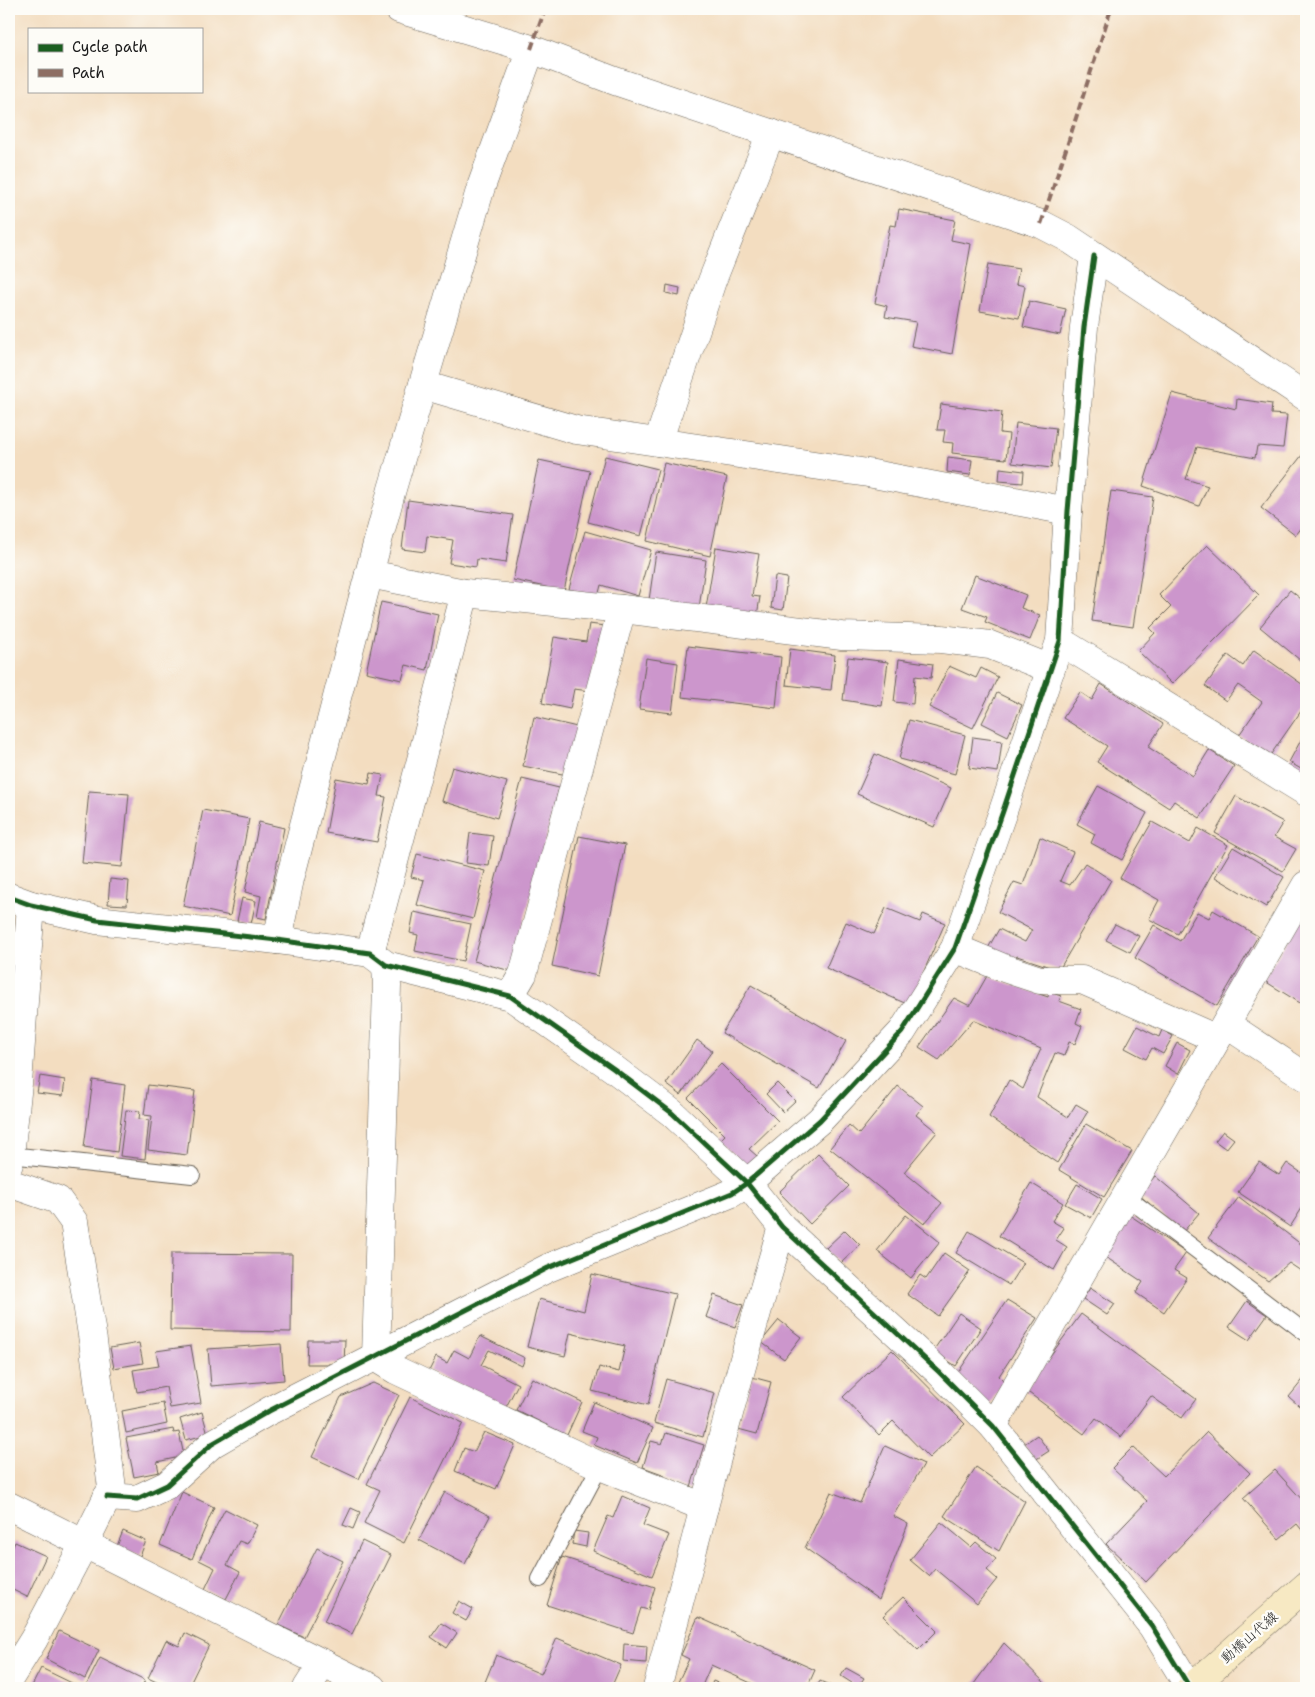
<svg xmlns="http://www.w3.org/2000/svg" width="1315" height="1697" font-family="'Shantell Sans','Klee One',sans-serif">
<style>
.building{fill:#cc96cc}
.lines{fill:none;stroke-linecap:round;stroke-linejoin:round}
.lane-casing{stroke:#676055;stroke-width:18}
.street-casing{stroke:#676055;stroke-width:29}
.secondary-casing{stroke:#676055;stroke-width:29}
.lane{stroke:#fff;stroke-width:16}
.street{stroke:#fff;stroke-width:28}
.secondary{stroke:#f7e9c3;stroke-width:28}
.quiet{stroke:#8d6e63;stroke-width:4;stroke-dasharray:8 4;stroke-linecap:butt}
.cycleway-casing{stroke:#fdfcf7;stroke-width:8}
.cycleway{stroke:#1b5e20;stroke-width:5}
.labels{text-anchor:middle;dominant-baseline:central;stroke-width:5;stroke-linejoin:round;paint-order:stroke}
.street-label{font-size:14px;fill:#1c1c1c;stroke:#fdfcf7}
</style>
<rect width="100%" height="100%" fill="#fdfcf7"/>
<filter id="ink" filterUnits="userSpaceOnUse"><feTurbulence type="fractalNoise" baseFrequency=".02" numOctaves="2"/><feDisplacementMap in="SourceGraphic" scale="10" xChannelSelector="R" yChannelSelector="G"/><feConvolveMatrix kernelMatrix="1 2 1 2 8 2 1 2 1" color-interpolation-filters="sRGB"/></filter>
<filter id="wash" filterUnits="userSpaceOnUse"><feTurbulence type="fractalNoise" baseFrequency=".0096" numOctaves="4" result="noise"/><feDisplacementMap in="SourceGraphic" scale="20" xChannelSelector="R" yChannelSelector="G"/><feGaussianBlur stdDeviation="1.12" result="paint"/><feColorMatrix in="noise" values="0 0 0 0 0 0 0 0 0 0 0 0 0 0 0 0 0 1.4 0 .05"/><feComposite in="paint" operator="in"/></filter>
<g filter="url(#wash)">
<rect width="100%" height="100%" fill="#f3ddc0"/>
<g id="blocks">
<g class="building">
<path d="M899,209l56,11 -4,20 20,4 -19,110 -41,-8 5,-24 -31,-5 2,-11 -12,-3 15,-78 6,1z"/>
<path d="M988,264l31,5 -3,15 9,2 -6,32 -39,-7z"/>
<path d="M667,285l13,3 -1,8 -13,-3z"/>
<path d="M1029,301l37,8 -6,26 -37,-8z"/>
<path d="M1172,393l64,16 1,-10 35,5 -1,10 16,1 -4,33 -26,-2 -2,12 -58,-11 -11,32 22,7 -9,20 -56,-20z"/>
<path d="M941,404l61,8 -2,21 9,1 -3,25 -54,-6 1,-10 -10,-1 2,-12h-8z"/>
<path d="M1016,423l40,5 -5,40 -39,-5z"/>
<path d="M1306,450v72l-10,13 -35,-27z"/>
<path d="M605,456l53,13 -17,67 -53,-14z"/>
<path d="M948,457l24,3 -2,15 -23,-3z"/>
<path d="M539,460l51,11 -26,120 -51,-11z"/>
<path d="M664,463l63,14 -17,79 -63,-15z"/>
<path d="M1000,468l24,3 -1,12 -24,-2z"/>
<path d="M1111,491l42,6 -20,130 -41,-6z"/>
<path d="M408,500l105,15 -7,48 -29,-4 -1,8 -27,-4 4,-23 -26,-4 -2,16 -23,-3z"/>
<path d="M585,531l66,19 -13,46 -37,-11 -3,12 -29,-8z"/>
<path d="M1207,545l52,50 -87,89 -34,-33 17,-18 -5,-5 21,-21 -12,-12z"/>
<path d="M716,547l43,7 -7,42 8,1 -3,19 -51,-8z"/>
<path d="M656,552l50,8 -7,48 -50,-8z"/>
<path d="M975,575l51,20 -5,13 19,7 -10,25 -45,-18 2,-5 -25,-9z"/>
<path d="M775,576l12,2 -4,32 -12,-2z"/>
<path d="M1290,590l16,13v62l-46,-38z"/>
<path d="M381,602l57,12 -11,56 -21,-5 -4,15 -36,-8z"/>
<path d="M589,624l16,2 -2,13h-4l-9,52 -16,-2 -4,20 -28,-6 12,-66 32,5z"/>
<path d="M688,646l93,11 -5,51 -94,-11z"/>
<path d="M790,649l45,6 -4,35 -45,-5z"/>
<path d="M1254,650l52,37v17l-37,53 -30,-22 23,-33 -24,-17 -12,16 -21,-15 23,-31 15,11z"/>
<path d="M848,657l40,5 -6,44 -39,-6z"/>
<path d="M646,658l32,5 -6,50 -33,-4z"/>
<path d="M899,659l34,5 -2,14 -16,-2 -2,28 -19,-2z"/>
<path d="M949,666l27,12 5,-10 17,9 -25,51 -44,-21z"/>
<path d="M1101,684l62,40 -15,23 45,29 16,-26 25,16 -34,52 -26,-17 -5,7 -72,-46 10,-16 -44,-28 17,-26 12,8z"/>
<path d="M997,693l25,12 -14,31 -26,-13z"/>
<path d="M534,717l43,10 -10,48 -44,-9z"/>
<path d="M909,720l56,15 -10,39 -56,-15z"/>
<path d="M1306,731v41l-17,-10z"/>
<path d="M973,737l29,4 -4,31 -29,-4z"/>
<path d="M875,754l76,34 -17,39 -77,-33z"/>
<path d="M452,767l55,15 -10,36 -55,-17z"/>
<path d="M371,773l12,2 -4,21 7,1 -9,45 -51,-9 10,-55 33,6z"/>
<path d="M522,779l37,9 -48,183 -37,-10z"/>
<path d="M1098,786l49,27 -25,47 -31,-17 4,-9 -18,-10z"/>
<path d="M89,791l40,3 -7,73 -40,-4z"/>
<path d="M1236,796l47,26 -9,15 22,12 -13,22 -68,-38z"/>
<path d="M203,810l46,9 -19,97 -47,-10z"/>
<path d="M259,822l25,6 -18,91 -9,-2 4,-21 -16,-4z"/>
<path d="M1152,822l38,21 8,-15 30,17 -50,89 -29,-15 10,-19 -39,-22z"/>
<path d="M470,833l23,3 -4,30 -23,-3z"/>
<path d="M579,836l46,9 -27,131 -46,-10z"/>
<path d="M1040,837l33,15 -13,29 10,4 15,-22 26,17 -52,90 -42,-14 -4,6 -26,-12 12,-21 26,13 7,-12 -34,-18 16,-30 9,3z"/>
<path d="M1233,847l51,30 -18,30 -51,-30z"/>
<path d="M417,854l68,17 -12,48 -56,-14 7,-25 -13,-3z"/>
<path d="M110,879l19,2 -2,24 -19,-1z"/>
<path d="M242,898l14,3 -5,23 -14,-3z"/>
<path d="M886,908l34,14 3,-8 22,9 -36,82 -83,-37 20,-46 28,12z"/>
<path d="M1213,910l45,26 -41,70 -82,-48 19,-33 26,16 17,-29 12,6z"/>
<path d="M1306,910l-1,52 1,1 -1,43 -42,-26z"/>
<path d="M414,912l57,12 -8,37 -48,-10 3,-16 -8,-2z"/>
<path d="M1115,924l24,12 -9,16 -24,-12z"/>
<path d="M987,976l61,21 1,-5 12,4 -2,5 22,8 -5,14 6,3 -7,18 -6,-2 -5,14 -9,-3 -18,44 31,20 8,-13 12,7 -31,52 -68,-46 20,-37 14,9 18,-40 -68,-29 -34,40 -20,-13 35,-49 16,8z"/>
<path d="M751,985l95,56 -27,47 -97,-55z"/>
<path d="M1137,1026l22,11 3,-7 11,6 -10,18 -11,-6 -6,11 -21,-11z"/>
<path d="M697,1040l15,11 -31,44 -15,-11z"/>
<path d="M1177,1043l13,7 -12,24 -13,-8z"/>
<path d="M721,1064l57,57 -29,28 8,7 -11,11 -26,-27 5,-5 -37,-37z"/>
<path d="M40,1076l25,4 -2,16 -26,-3z"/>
<path d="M93,1080l32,5 -8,67 -33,-5z"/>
<path d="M777,1083l18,18 -12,11 -17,-18z"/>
<path d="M148,1085l47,6 -8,64 -39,-5 4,-34 -8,-1z"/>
<path d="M898,1086l25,20 -7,9 21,17 -33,40 38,31 -18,21 -94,-76 19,-23 10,9z"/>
<path d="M126,1110l14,1 -1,8 10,1 -4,39 -25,-3z"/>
<path d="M1086,1124l46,27 -28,46 -45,-27z"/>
<path d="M1223,1131l11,8 -8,10 -11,-8z"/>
<path d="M818,1154l31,32 -39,38 -31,-32z"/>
<path d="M1259,1162l20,13 8,-12 19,13v26l-16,25 -52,-35z"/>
<path d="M1155,1176l44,37 -16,19 -44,-37z"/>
<path d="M1031,1183l32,20 -11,18 12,7 -8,12 11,7 -13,23 -55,-34z"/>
<path d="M1077,1184l25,15 -11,19 -26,-14z"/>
<path d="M1239,1197l67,51v22l-2,3 -15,-10 -21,18 -60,-43z"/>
<path d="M1128,1214l58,39 -12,17 13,8 -23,34 -28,-19 7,-11 -42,-28z"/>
<path d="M906,1215l34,27 -29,36 -34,-27z"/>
<path d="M845,1230l15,15 -19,18 -15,-15z"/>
<path d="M969,1231l54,32 -14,22 -53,-32z"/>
<path d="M171,1253l121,1 -1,78 -121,-2z"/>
<path d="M944,1253l26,18 -32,45 -31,-22 13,-19 6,4z"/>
<path d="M592,1274l83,20 -27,111 -56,-14 7,-24 20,5 6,-26 -55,-13 -5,23 -38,-9 12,-48 45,12z"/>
<path d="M1090,1288l25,16 -8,11 -24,-16z"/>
<path d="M714,1295l29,10 -8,22 -29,-10z"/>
<path d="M1007,1300l30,18 -38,58 5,5 -15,24 -32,-31z"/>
<path d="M1247,1301l20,14 -18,25 -20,-13z"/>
<path d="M959,1313l22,15 -25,38 -23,-15z"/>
<path d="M1081,1314l115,85 -14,19 -31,-22 -30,41 -25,-19 -12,16 -59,-44z"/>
<path d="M779,1320l22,17 -17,22 -23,-17z"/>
<path d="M480,1336l45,22 -3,8 -33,-16 -8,15 37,19 -13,25 -76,-38 7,-14 11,6 7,-13 15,8z"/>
<path d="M308,1340h37l-1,24h-37z"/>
<path d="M139,1343l4,20 -29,5 -4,-20z"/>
<path d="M281,1344l3,36 -73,6 -3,-37z"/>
<path d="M191,1346l10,57 -31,5 -4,-21 -29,5 -4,-22 26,-4 -3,-15z"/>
<path d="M892,1350l73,74 -36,34 -36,-37 -14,14 -36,-38z"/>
<path d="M1306,1376v36l-17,-15z"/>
<path d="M752,1377l19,5 -14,52 -19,-5z"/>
<path d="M532,1378l50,24 -15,33 -51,-25z"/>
<path d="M666,1379l49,14 -12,44 -49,-14z"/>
<path d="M373,1383l26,12 -40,84 -47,-22 29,-60z"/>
<path d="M410,1397l53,26 -59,120 -40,-20 16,-33 -13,-6z"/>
<path d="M594,1402l59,26 -16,35 -43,-18 3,-8 -15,-6z"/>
<path d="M163,1403l4,21 -41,9 -4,-22z"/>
<path d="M202,1412l6,22 -22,6 -6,-21z"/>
<path d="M173,1429l1,4 5,-1 5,24 -27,6 2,10 -25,5 -8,-39z"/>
<path d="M484,1432l31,13 -19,44 -41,-18 9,-23 10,4z"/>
<path d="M1207,1432l43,41 -104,109 -40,-38 41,-43 -35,-33 21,-21 31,29z"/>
<path d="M666,1433l38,12 -14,45 -27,-9 2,-6 -22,-8 8,-26 11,3z"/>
<path d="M1037,1435l12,16 -14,9 -11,-16z"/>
<path d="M885,1446l39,18 -31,52 15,8 -29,76 -74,-52 26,-56 29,11z"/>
<path d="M976,1467l49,34 -26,50 -55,-35z"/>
<path d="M1275,1470l31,34v31l-9,-11 -18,15 -36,-41z"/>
<path d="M182,1492l32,15 -22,52 -32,-14z"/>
<path d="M445,1492l45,24 -25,48 -46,-24z"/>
<path d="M622,1496l28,12 -7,17 26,10 -17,41 -59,-25 15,-35 5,2z"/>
<path d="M351,1508l9,4 -7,17 -10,-4z"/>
<path d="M225,1509l32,16 -10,19 -8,-3 -12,24 13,7 -14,27 -21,-10 10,-21 -16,-8z"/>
<path d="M941,1522l30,25 5,-5 20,17 -9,11 10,9 -20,25 -42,-35 -6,7 -19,-16z"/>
<path d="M123,1531l23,10 -6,15 -23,-10z"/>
<path d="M574,1531l14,2 -2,14 -14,-3z"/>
<path d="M362,1541l29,14 -39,79 -28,-13z"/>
<path d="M15,1542l31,14 -19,41 -18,-9v-38l2,1z"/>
<path d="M317,1548l26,13 -39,76 -26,-12z"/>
<path d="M562,1557l93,30 -7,23 -7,-2 -8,25 -86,-28z"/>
<path d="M903,1597l34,34 -19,19 -35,-34z"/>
<path d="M459,1601l14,8 -7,12 -14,-8z"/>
<path d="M698,1617l117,53 -8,18h-45l-51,-23 -10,23h-16l-8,-4 12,-25 -8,-4z"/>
<path d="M441,1623l16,10 -10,15 -16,-11z"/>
<path d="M59,1631l40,19 -14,29 -39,-20z"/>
<path d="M185,1633l24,12 -21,43h-19l-21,-10 18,-38 13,6z"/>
<path d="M557,1638l64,27 -10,23h-111l-15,-6 11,-27 45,19z"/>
<path d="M1004,1643l46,45h-79z"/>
<path d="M624,1644l23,2 -1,17 -23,-2z"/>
<path d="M100,1658l45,22 -4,8h-56z"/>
<path d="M41,1668l37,18 -1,2h-46z"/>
<path d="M846,1668l18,10 -6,9 -17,-11z"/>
<path d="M713,1681l17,7h-20z"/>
<path d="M820,1681l16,7h-20z"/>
</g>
</g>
</g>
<g filter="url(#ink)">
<use href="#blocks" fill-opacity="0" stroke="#676055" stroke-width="1"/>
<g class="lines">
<defs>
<g id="lane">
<path d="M10,1155l182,20"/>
<path d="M1125,1196l181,137"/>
<path d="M540,1579l60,-113"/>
</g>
<g id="street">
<path d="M399,9l132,40 84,32 426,143 27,14 238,159"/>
<path d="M423,385l153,45 292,43 200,38"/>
<path d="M658,442l54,-161 59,-148"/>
<path d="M369,574l96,19 157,16 220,27 99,3 49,6 61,24"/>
<path d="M1060,641l246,151"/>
<path d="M9,897l22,8 66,15 180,20 93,13 16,12 124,31 104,73 58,44 75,70 35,44 157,145 54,54 159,200 38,62"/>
<path d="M277,940l13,-61 79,-305 23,-85 89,-302 50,-138"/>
<path d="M955,948l46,19 39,13h42l135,59"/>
<path d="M370,953l95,-360"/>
<path d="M510,996l13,-22 99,-365"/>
<path d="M1226,1024l80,53"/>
<path d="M9,1164l9,-80 13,-179"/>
<path d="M9,1183l49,17 16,22 19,119 19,147 -28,56 -50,95 -25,40"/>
<path d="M376,1358l11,-372 -1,-21"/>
<path d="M376,1358l20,12 204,96 104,41"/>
<path d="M993,1426l313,-541"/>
<path d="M107,1497l30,2 30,-14 45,-41 57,-33 279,-143 184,-75 15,-10 73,-63 82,-88 53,-84 48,-137 57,-170 8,-130 16,-184 10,-71"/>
<path d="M9,1506l363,182"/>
<path d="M307,1688l16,-25"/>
<path d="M657,1688c40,-154 79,-308 125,-461"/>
</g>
<path id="secondary" d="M1191,1688l115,-102"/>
</defs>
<use href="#lane" class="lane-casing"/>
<use href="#street" class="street-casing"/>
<use href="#secondary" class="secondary-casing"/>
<use href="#lane" class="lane"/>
<use href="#street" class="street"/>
<use href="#secondary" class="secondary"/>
<g class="quiet">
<path d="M531,49l14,-40"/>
<path d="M1041,224l25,-75 45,-140"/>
</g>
<defs>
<g id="cycleway">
<path d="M9,897l22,8 66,15 180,20 93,13 16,12 124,31 104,73 58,44 75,70 35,44 157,145 54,54 159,200 38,62"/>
<path d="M107,1497l30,2 30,-14 45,-41 57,-33 279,-143 184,-75 15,-10 73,-63 82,-88 53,-84 48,-137 57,-170 8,-130 16,-184 10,-71"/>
</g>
</defs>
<use href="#cycleway" class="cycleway-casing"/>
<use href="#cycleway" class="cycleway"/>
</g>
</g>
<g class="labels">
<g class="street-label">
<text transform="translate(1249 1637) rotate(-41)">動橋山代線</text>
</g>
</g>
<rect width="1315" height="1697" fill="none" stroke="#fdfcf7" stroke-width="30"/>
<rect x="28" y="28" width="175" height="65" fill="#fdfcf7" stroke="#a3a29f"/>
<rect x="38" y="44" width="25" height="8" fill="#1b5e20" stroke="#a3a29f"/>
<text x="72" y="52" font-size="15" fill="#1c1c1c">Cycle path</text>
<rect x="38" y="69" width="25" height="8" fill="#8d6e63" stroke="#a3a29f"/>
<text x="72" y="78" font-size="15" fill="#1c1c1c">Path</text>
</svg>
